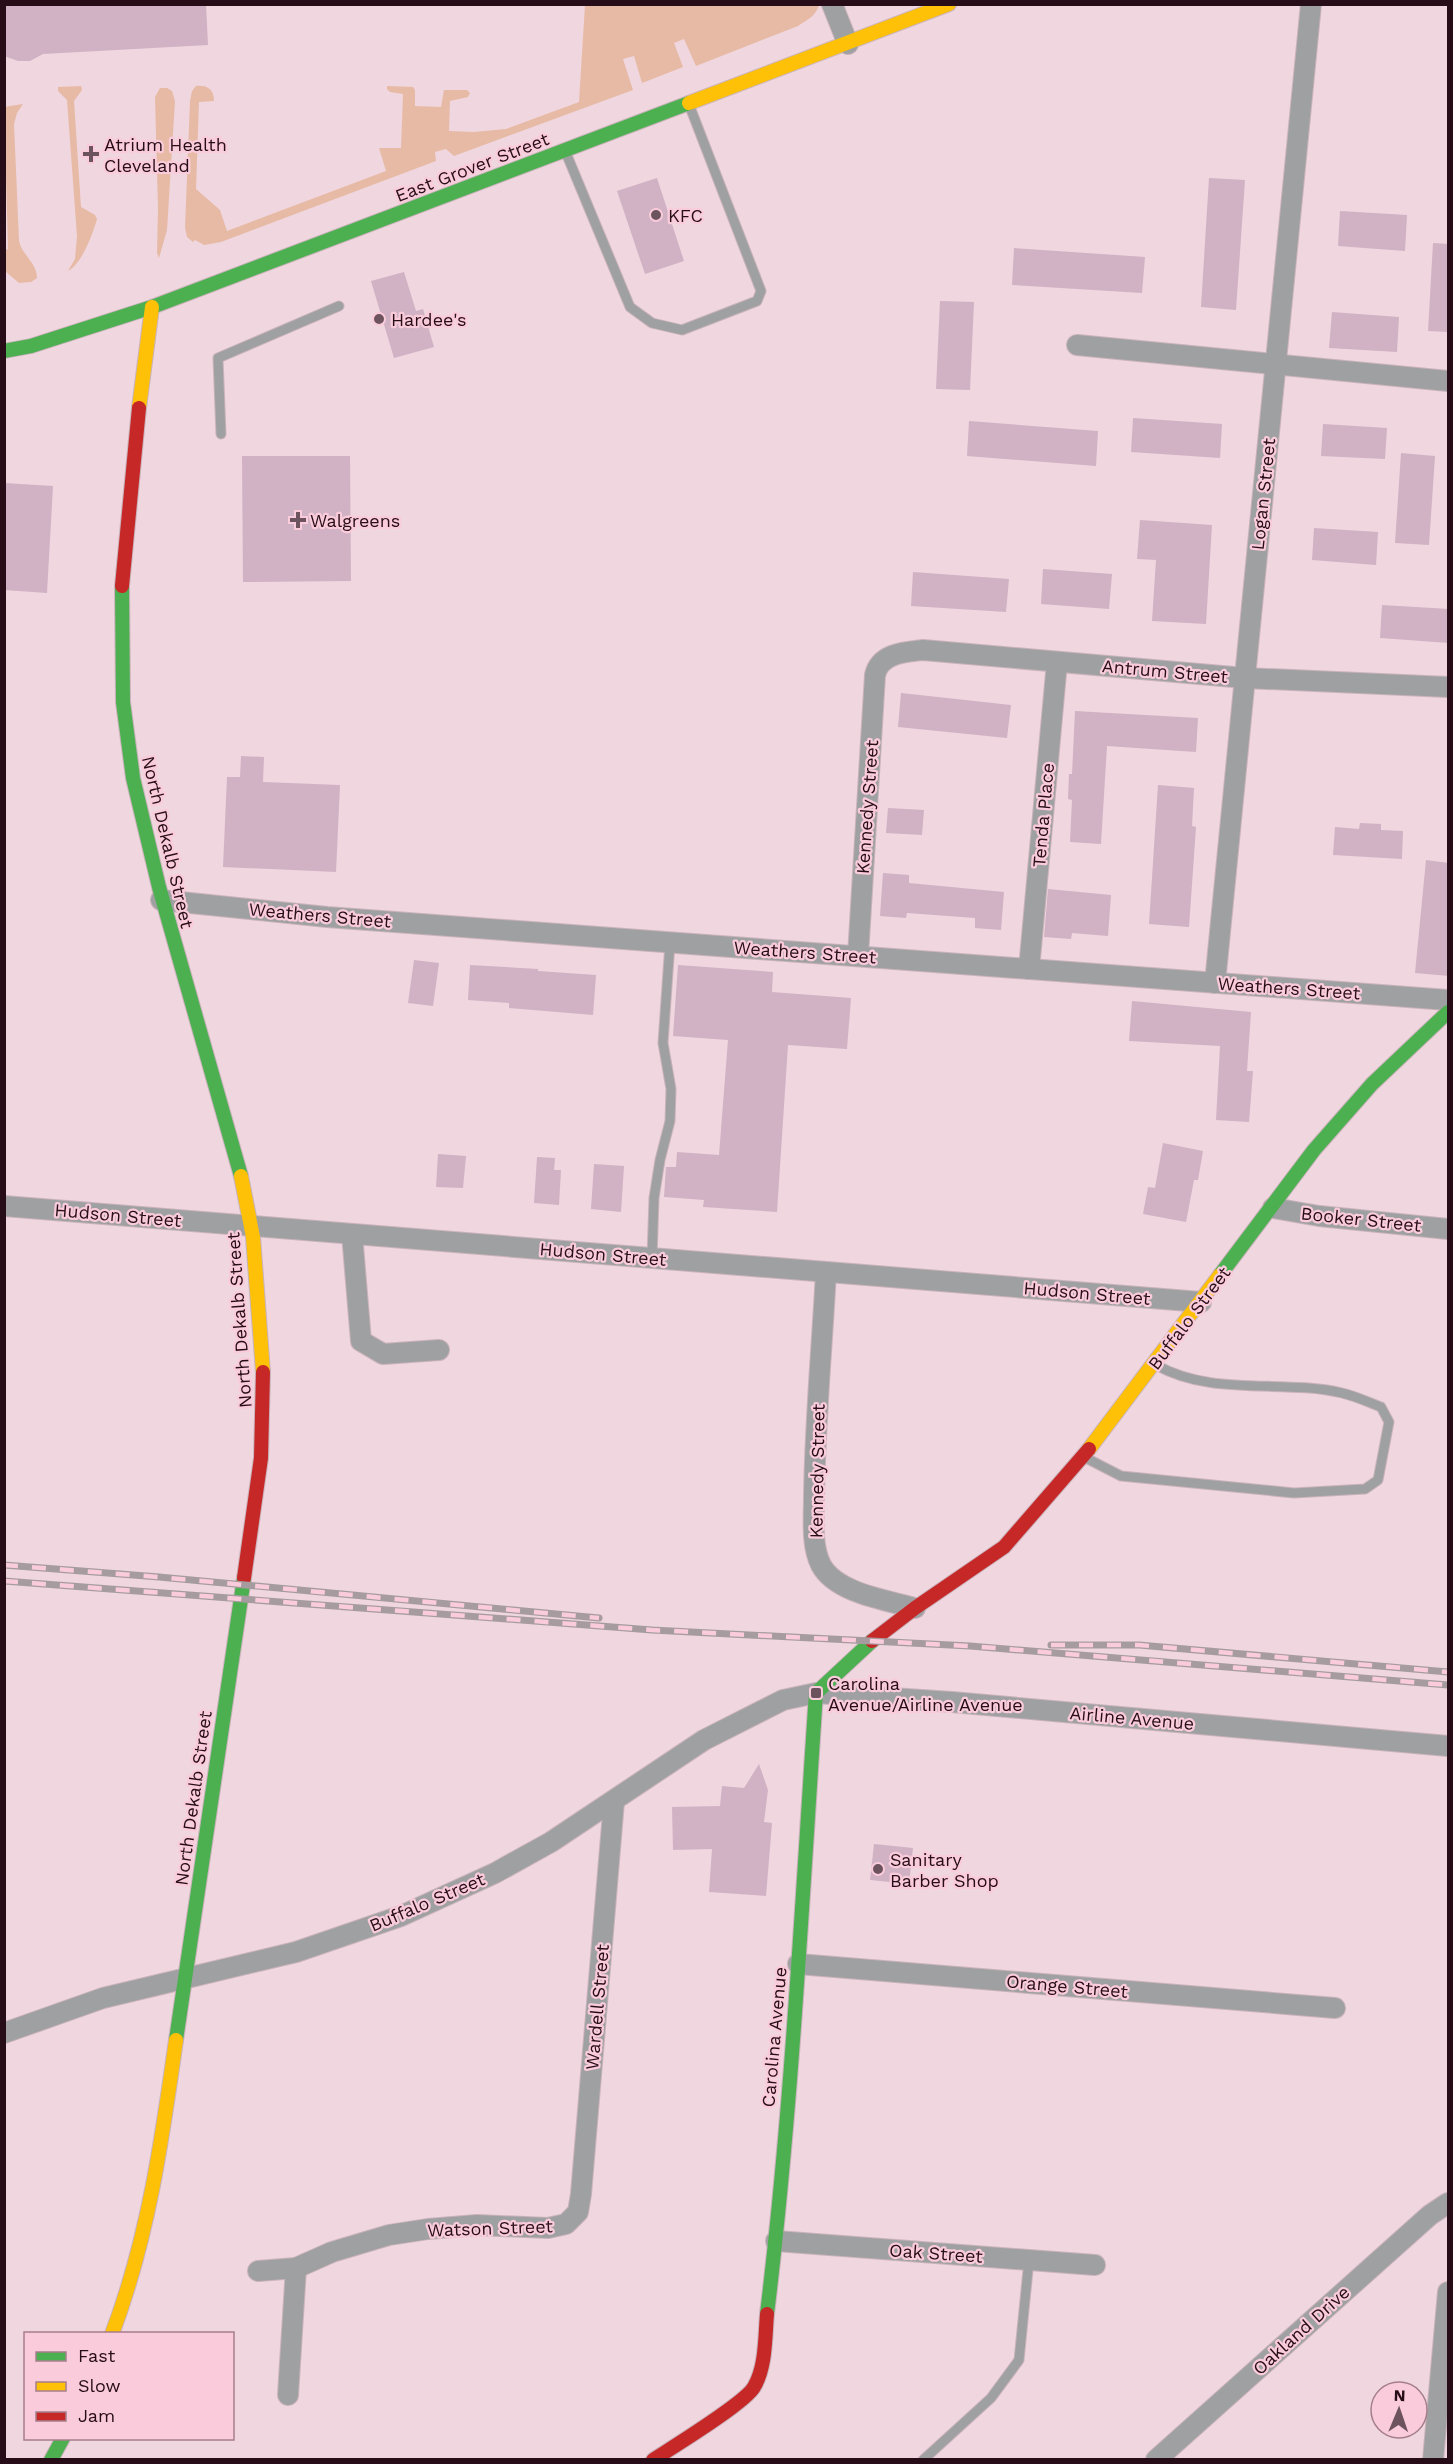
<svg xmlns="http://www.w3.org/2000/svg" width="1453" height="2464" font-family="'Work Sans',sans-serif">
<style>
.green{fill:#e6baa5}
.building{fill:#d0b2c4}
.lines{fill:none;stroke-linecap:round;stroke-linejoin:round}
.lane-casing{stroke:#c9b3bb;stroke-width:11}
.street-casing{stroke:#c9b3bb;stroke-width:22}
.fast-casing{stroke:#c9b3bb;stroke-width:16}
.slow-casing{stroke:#c9b3bb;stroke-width:16}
.jam-casing{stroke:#c9b3bb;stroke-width:16}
.lane{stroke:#9fa0a1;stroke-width:9}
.street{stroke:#9fa0a1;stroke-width:20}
.fast{stroke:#4caf50;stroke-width:14}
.slow{stroke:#ffc107;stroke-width:14}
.jam{stroke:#c62828;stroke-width:14}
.rail-casing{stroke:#a69c9f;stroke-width:7}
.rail{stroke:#facbda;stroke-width:4.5;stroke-dasharray:14;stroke-linecap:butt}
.poi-dot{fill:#6d535d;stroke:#facbda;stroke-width:2}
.labels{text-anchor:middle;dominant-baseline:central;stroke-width:4.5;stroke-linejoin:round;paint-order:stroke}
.poi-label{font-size:18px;fill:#270d17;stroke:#facbda;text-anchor:start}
.street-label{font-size:18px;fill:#270d17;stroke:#facbda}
</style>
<rect width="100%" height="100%" fill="#f0d6de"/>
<g class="green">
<path d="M585,5h234c-3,11 -12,15 -21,21l-102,40 -12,-27 -10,4 9,24 -41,16 -8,-27 -11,3 10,31 -179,66 -8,-7 -11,3 1,9 -215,81 -17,3 -9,-5 -2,2 -6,-5 -2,-9 5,-127 2,-10 4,-5c11,-1 18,3 18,15l-15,1 -3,87 24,21 7,21 159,-60 -7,-23h22l2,-54 -13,-2 -3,-3v-3l26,1 2,3v16l26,1 3,-17h23l3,3 -2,4 -18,4 -1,30 25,1 32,-3 73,-27z"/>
<path d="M81,86l1,4 -8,11 7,106 14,8 2,4c-4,14 -15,45 -29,52l7,-12 2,-23 -10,-136 -9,-9v-4z"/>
<path d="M160,88h7l5,3 3,10 -8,129 -8,28 -2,-5 1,-44 -3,-112z"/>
<path d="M23,104l-6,9 -3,11 5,117c3,14 18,22 18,37l-6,4 -12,1 -14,-12v-21l3,-1 -4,-142z"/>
</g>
<g class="building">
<path d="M4,4h202l2,41 -165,9 -13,7h-12l-14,-5z"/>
<path d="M657,178l27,83 -39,13 -28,-83z"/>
<path d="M1209,178l36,2 -9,130 -35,-3z"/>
<path d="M1340,211l67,4 -2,36 -67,-5z"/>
<path d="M1433,243l16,1v88l-21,-1z"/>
<path d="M1014,248l131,9 -3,36 -130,-8z"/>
<path d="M404,272l12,39 7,-2 11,38 -40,11 -23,-77z"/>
<path d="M940,301l34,1 -4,88 -34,-1z"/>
<path d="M1332,312l67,5 -2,35 -68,-4z"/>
<path d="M1133,418l89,6 -2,34 -89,-6z"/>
<path d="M969,421l129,10 -2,35 -129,-10z"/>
<path d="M1323,424l64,4 -2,31 -64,-3z"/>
<path d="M1401,453l34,3 -6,89 -34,-2z"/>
<path d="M242,456h108l1,125 -108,1z"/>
<path d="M4,483l49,3 -6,107 -43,-3z"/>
<path d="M1140,520l72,5 -6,99 -54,-3 4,-61 -19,-1z"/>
<path d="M1314,528l64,4 -2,33 -64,-5z"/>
<path d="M1043,569l69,5 -3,35 -68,-5z"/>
<path d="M913,572l96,7 -3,33 -95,-6z"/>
<path d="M1382,605l67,4v34l-69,-5z"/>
<path d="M901,693l110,12 -4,33 -109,-11z"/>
<path d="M1075,711l123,7 -2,34 -89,-6 -6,98 -31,-2 2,-42 -4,-1 1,-25h3z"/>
<path d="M241,756l23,1 -1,25 77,3 -4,87 -113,-5 4,-90h13z"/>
<path d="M1158,785l36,3 -2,38 4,1 -7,100 -40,-3z"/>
<path d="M888,808l36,2 -2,25 -36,-2z"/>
<path d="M1360,823l21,1v6l22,1 -1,28 -69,-4 2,-28 24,2z"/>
<path d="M1426,860l23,3v113l-34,-3z"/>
<path d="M883,873l26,2v8l95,9 -3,38 -26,-2v-10l-68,-5 -1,5 -26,-2z"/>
<path d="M1048,889l63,6 -3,41 -36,-3 -1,6 -27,-2z"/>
<path d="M414,960l25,3 -6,43 -25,-3z"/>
<path d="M470,965l68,4v2l58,4 -3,40 -84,-7v-5l-41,-3z"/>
<path d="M678,965l95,7 -1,20 79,6 -4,51 -59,-4 -11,167 -74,-5 1,-7 -40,-3 2,-30h10l1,-15 42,3 9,-115 -55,-4z"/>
<path d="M1132,1001l119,11 -4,59h6l-4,51 -33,-2 4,-74 -91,-5z"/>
<path d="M1163,1143l40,8 -5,29h-4l-8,42 -43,-8 5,-27 7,1z"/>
<path d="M438,1154l28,2 -3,32 -27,-1z"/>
<path d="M537,1157l18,1 -1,12h7l-2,35 -25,-2z"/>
<path d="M594,1164l30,2 -3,46 -30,-3z"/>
<path d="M759,1764l9,26 -4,32 8,1 -6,73 -57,-4 3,-43 -39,1 -1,-43 48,-1 2,-20 22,2z"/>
<path d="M874,1844l39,4 -4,36 -39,-4z"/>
</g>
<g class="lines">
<defs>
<g id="lane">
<path d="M566,153l64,154 22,16 30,7 75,-29 4,-10 -71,-184"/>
<path d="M221,434l-3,-76 121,-52"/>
<path d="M652,1258l2,-60 6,-38 10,-39 1,-32 -8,-46 7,-100"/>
<path d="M1086,1458l35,18 173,17 71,-4 13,-9 11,-58 -8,-15c-13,-5 -26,-11 -39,-14 -60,-14 -129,4 -186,-28"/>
<path d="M923,2460l68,-62 28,-38 10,-100"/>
</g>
<g id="street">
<path d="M832,4l16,40"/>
<path d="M1077,345l371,36"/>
<path d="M161,900l166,17 1121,83"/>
<path d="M858,956l17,-281c5,-22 30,-23 48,-25l322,28 203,9"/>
<path d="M1029,969l28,-307"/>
<path d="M1215,983l96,-979"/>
<path d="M4,1206l1197,96"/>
<path d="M1273,1208l46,8 129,13"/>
<path d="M352,1234l9,107 22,13 56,-4"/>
<path d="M826,1272c-4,75 -11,150 -12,225 0,21 -3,48 7,68 15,28 65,35 94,43"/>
<path d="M798,1964l537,44"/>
<path d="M4,2033l99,-35 193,-46 105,-36 94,-43 56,-31 153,-102 79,-40 33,-7 136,9 496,44"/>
<path d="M776,2241l319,24"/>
<path d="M258,2271l38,-3 36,-16 57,-17 39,-6 49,-4 71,3 18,-4 12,-12 3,-18 33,-393"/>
<path d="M288,2395l8,-127"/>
<path d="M1156,2460l274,-245 18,-12"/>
<path d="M1433,2460l15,-168"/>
</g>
<g id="fast">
<path d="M4,351l27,-5 121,-39 537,-204"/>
<path d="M122,586l1,116 10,76 26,109 82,289"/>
<path d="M1220,1275l94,-125 58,-66 76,-72"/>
<path d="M176,2040l68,-462"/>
<path d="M767,2314c25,-206 35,-414 49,-621l56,-52"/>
<path d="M51,2460l12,-22"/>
</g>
<g id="slow">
<path d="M689,103l260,-99"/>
<path d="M139,408l13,-101"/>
<path d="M241,1176l12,61 10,135"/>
<path d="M1089,1449l131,-174"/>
<path d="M112,2334c36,-95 50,-194 64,-294"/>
</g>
<g id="jam">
<path d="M122,586l17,-178"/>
<path d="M244,1578l17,-120 2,-86"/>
<path d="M872,1641l43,-33 89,-61 85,-98"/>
<path d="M653,2460c20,-13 92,-57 101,-73 12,-20 11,-50 13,-73"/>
</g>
</defs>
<use href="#lane" class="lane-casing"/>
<use href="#street" class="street-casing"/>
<use href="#fast" class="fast-casing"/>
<use href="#slow" class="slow-casing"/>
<use href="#jam" class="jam-casing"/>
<use href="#lane" class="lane"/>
<use href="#street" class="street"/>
<use href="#fast" class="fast"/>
<use href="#slow" class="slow"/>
<use href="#jam" class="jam"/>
<defs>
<g id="rail">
<path d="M4,1565l155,12 440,41"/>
<path d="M4,1581l648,49 318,16 478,39"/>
<path d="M1051,1645h88l309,27"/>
</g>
</defs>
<use href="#rail" class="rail-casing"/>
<use href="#rail" class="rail"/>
</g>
<g class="poi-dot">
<path d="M88 145h6v6h6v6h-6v6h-6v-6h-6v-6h6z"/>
<circle cx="656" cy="215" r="6"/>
<circle cx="379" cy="319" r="6"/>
<path d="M295 511h6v6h6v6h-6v6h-6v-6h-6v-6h6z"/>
<rect x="810" y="1687" width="12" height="12" rx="3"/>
<circle cx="878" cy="1869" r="6"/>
</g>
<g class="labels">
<g class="poi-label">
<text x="104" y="144">Atrium Health<tspan x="104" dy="21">Cleveland</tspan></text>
<text x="668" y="215">KFC</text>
<text x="391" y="319">Hardee's</text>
<text x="310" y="520">Walgreens</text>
<text x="828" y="1683">Carolina<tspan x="828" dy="21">Avenue/Airline Avenue</tspan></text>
<text x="890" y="1859">Sanitary<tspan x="890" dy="21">Barber Shop</tspan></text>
</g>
<g class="street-label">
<text transform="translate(472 167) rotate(-21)">East Grover Street</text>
<text transform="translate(1263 494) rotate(-84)">Logan Street</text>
<text transform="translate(1165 671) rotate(5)">Antrum Street</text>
<text transform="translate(867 807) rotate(-86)">Kennedy Street</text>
<text transform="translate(1043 815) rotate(-85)">Tenda Place</text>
<text transform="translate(168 842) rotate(77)">North Dekalb Street</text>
<text transform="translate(320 915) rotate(5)">Weathers Street</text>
<text transform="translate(805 952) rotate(4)">Weathers Street</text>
<text transform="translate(1289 988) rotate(4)">Weathers Street</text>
<text transform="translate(118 1215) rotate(5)">Hudson Street</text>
<text transform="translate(1361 1219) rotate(6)">Booker Street</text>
<text transform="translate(603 1254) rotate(5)">Hudson Street</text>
<text transform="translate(1087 1293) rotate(5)">Hudson Street</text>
<text transform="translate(1189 1318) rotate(-53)">Buffalo Street</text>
<text transform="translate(239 1320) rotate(-94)">North Dekalb Street</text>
<text transform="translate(817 1471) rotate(-89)">Kennedy Street</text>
<text transform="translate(1132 1718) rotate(5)">Airline Avenue</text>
<text transform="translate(193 1798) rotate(-82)">North Dekalb Street</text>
<text transform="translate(427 1902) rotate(-23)">Buffalo Street</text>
<text transform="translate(1067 1986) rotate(5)">Orange Street</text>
<text transform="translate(597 2007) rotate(-85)">Wardell Street</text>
<text transform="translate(774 2037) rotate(-85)">Carolina Avenue</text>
<text transform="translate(490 2228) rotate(-2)">Watson Street</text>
<text transform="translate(936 2253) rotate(4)">Oak Street</text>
<text transform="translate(1301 2330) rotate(-42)">Oakland Drive</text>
</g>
</g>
<rect width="1453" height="2464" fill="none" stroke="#270d17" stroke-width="12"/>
<rect x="24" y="2332" width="210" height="108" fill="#facbda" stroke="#a67f8c" stroke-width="1.5"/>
<rect x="36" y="2352" width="30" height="9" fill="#4caf50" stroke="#a67f8c" stroke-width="1.5"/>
<text x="78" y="2362" font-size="18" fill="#270d17">Fast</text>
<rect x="36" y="2382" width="30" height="9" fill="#ffc107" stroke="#a67f8c" stroke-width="1.5"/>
<text x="78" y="2392" font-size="18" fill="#270d17">Slow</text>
<rect x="36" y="2412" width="30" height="9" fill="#c62828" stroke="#a67f8c" stroke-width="1.5"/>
<text x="78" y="2422" font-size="18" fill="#270d17">Jam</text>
<g transform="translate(1399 2410) rotate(2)"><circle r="28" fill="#facbda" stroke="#a67f8c" stroke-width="1.5"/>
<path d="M0-4.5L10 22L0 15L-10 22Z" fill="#6d535d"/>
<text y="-9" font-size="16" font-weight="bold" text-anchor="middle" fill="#270d17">N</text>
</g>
</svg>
